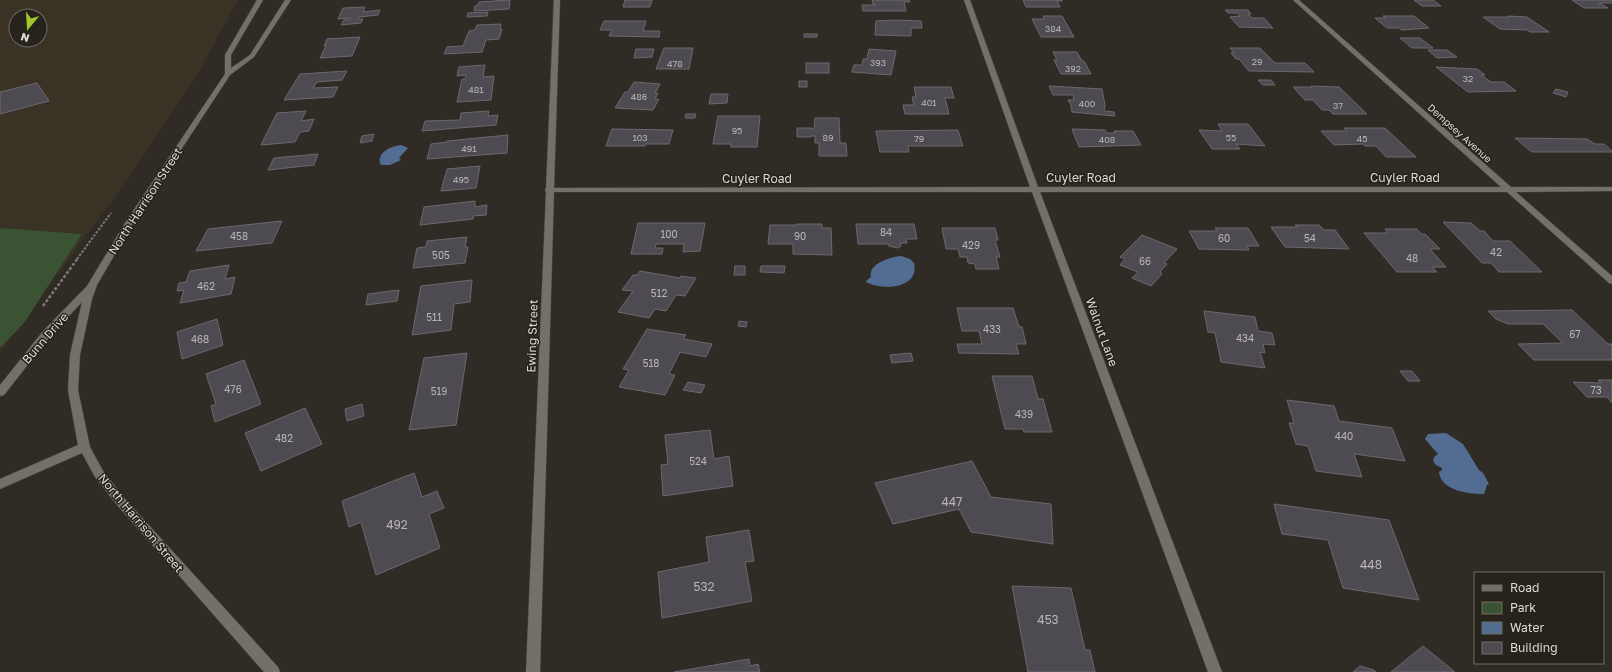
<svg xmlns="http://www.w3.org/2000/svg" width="1612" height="672" font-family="'Golos Text',sans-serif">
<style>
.built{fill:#393225;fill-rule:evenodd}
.green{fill:#3a5333}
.water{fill:#526d91}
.building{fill:#4e4a51;stroke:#6c6870}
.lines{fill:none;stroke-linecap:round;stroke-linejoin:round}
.minor-casing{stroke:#4b4842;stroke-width:1}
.path-far1{stroke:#7e7a74;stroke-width:2;stroke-dasharray:2.5 1.5;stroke-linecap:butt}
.path{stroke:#7e7a74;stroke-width:2.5;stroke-dasharray:3 2;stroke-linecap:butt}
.minor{fill:#747068;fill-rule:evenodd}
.labels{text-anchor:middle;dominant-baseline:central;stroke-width:3;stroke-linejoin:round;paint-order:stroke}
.far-number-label{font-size:9px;fill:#b9b7b5}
.far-street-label{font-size:10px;fill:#dddbd6;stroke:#26221c}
.number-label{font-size:10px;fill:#b9b7b5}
.street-label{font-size:12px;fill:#dddbd6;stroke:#26221c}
.near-number-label{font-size:12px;fill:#b9b7b5}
</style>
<rect width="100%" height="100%" fill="#302c25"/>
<path class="built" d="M0,0h238l-41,75 -70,105 -127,172zM16,16h24v24h-24z"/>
<path class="green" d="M0,228l82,6 -58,89 -24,25z"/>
<g class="water">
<path d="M401,145l7,3 -9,10 2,2 -11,5h-9c-6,-12 10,-19 20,-20z"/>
<path d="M901,256l9,3 4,4c6,26 -32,28 -48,19l1,-2 4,-3c-3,-14 20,-20 30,-21z"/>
<path d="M1446,433l17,11 16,26 4,3 6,11 -2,1 -3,9c-15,0 -43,-3 -45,-22l3,-2v-2l-6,-3 -3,-4 1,-4 4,-3 -13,-15 3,-5z"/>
</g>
<g class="building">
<path d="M510,0l-1,9 -35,2 1,-5 3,-1 1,-3z"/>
<path d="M625,0h27l-2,7h-27z"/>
<path d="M872,0h37l1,2h-6l2,9h-43l-1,-6h14l-3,-1z"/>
<path d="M1023,0h39v1h-5l3,6h-34z"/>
<path d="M1414,0h19l8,6h-19z"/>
<path d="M1572,0h40v3h-13l9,5h-24z"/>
<path d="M365,7l-2,5 17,-2 -2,5 -19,2 -1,2h5l-2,4 -20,2 3,-5h6l1,-2 -13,1 5,-11z"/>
<path d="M1225,10h23l3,4h-3l4,4h12l9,10 -34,-1 -9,-10 10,-1 -2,-3h-10z"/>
<path d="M488,12l-1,4 -20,1 1,-4z"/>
<path d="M1043,16h19l12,21h-33l-9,-18h13z"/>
<path d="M1383,16h31l15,12 -27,2 -3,-2h-12l-12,-10h11z"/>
<path d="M1508,16l19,1 22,15h-19l-3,-2 -27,-1 -17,-12h27z"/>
<path d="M896,20l25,1 1,7h-11v8l-36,-1 1,-14z"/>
<path d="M604,21h42l-3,10h17l-1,6 -50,-1 3,-6h-12z"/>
<path d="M501,24l-1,5h2l-3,10 -13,1 -4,12 -38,2 3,-7 16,-1 6,-15 6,-1 2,-5z"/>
<rect x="804" y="34" width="13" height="3"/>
<path d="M360,37l-8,19 -32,2 6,-12h-2l3,-7z"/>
<path d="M1400,38h20l13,10h-21z"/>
<path d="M664,48h29l-4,21h-33z"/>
<path d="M1230,48h30l15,15h30l9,9 -65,-1 -10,-12h-3l-5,-6h3z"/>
<path d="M636,49h18l-2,8 -18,1z"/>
<path d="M869,49l27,2 -5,24 -39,-3 2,-7h8l1,-6h4z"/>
<path d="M1428,50h19l10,7 -20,1z"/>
<path d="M1053,52h24l5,9h2l7,13h-30l-7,-14h3z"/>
<rect x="806" y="63" width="23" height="10"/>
<path d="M485,65l-2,12 11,-1 -3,24 -34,2 5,-23h3l1,-4 -9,1 2,-9z"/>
<path d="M1436,67l41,2 8,6h-4l10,7h13l12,9 -48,1z"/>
<path d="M347,71l-5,9 -25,2 -4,6 25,-1 -5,10 -49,3 16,-26z"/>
<path d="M1258,80h13l4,5h-12z"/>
<rect x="799" y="81" width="8" height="6"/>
<path d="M634,82l26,2 -5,9h3l-3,6h4l-6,11 -38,-2 10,-16h3z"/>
<path d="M37,83l12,18 -49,13v-22z"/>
<path d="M1049,86l53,3 3,16 -1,6 10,1 1,4 -43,-4 -1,-7 -3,-5h6l-1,-5h-20z"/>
<path d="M1311,86l28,1 28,27h-34l-4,-4h-7l-9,-10h-8l-12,-13h19z"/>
<path d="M914,87h37l3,11h-9l4,16h-44l-2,-9h11l-2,-8h4z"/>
<path d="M1556,89l12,3 -2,5 -13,-4z"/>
<path d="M711,94h17l-1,9 -18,1z"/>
<path d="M306,111l-5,10 13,-2 -5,12 -9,1 -5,10 -34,3 16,-32z"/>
<path d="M489,111l-1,5 10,-1 -2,10 -74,6 3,-10 35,-1 1,-7z"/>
<path d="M686,114h10l-1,4h-10z"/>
<path d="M718,116h42l-3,31h-26v-3h-18z"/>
<path d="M815,118h24l1,25h6l1,13h-28v-13h-4v-7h-4v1h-14v-9h15v2l2,-1z"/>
<path d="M1218,124h30l17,22 -29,-2 4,5h-28l-13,-19 23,1z"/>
<path d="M1344,128h41l31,29h-30l-10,-11h-11l-2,-2 -29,1 -13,-14h26z"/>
<path d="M612,129l61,1 -4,14h-24v2h-39z"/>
<path d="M1072,129l33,1 2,3h9l-2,-2h19l8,14 -62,2z"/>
<path d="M958,130l5,16h-55l1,6h-29l-4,-21z"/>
<path d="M374,134l-2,7 -12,2 2,-7z"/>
<path d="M508,135l-1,18 -80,6 4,-15 16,-2v-1z"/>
<path d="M1515,138l72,1 8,5h9l8,7v1h-80z"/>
<path d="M318,154l-4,11 -46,5 6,-12z"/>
<path d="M480,166l-4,22 -35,3 6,-22z"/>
<path d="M475,201v6l12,-2 -1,10 -13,1v3l-53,6 4,-18z"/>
<path d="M282,221l-10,22 -76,8 12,-22z"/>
<path d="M1443,222l28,1 9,8h4l9,10h17l32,31h-43l-8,-9h-9z"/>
<path d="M638,223h67l-5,28 -17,1 1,-8h-28l-1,4h8l-1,6h-31z"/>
<path d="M797,224h25v4h9l1,27 -39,-1v-10h-25l2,-19h27z"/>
<path d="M856,224h58l3,15h-11l1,4h-7l1,3 -3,2 -9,-2v-2h-31z"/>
<path d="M1295,225h24l5,5h11l14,19 -64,-2 -14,-20h26z"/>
<path d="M942,228h53l3,12h-3l5,17h-4l3,12h-23l-1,-5 -7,-1 -1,-6h-7l-2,-8h-12z"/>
<path d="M1215,228h33l11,18h-12l2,4 -50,-1 -10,-18h28z"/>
<path d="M1385,229h32l4,5h4l15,15h-10l16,18h-14l5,5h-40l-33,-39h24z"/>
<path d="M1142,235l35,14 -13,14 3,1 -7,8 2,2 -11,12 -19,-8 6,-6 -18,-7 5,-6 -5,-2z"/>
<path d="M467,237l-2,10h3l-3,16 -52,5 4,-20 9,-1 1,-6z"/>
<path d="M229,265l-4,14 10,-2 -4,17 -51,9 4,-13 -7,1 2,-8 7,-1 4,-11z"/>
<path d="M735,266h10v9h-11z"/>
<path d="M761,266h24l-1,7 -24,-1z"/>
<path d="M640,271l40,7 1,-2 15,2 -11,18 -9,-1 -10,16 -11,-2 -6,9 -31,-6 15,-21 -11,-1 11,-15h4z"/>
<path d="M472,280l-2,22 -16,2 -3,26 -39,5 9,-49z"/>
<path d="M399,290l-2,11 -31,4 2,-11z"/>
<path d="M957,308h56l6,19h3l4,17h-10l3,10 -60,-1 -2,-9h25l-3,-13h-17z"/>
<path d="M1572,310l36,34h4v16h-78l-16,-16 45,-1 -20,-19h-35l-12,-5 -8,-8z"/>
<path d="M1204,311l51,6 3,14 14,2 3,12 -12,-1 2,9 -5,-1 5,16 -44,-6 -6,-29 -7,-1z"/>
<path d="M217,319l6,26 -41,14 -5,-27z"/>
<path d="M739,321l8,1 -1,5 -8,-1z"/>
<path d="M647,329l39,6 -3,4 29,5 -6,13 -26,-5 -11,22 6,1 -10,20 -46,-8 10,-17 -6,-1z"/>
<path d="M467,353l-11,72 -47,5 15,-72z"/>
<path d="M911,353l2,8 -21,2 -2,-8z"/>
<path d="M244,360l17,44 -46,18 -4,-16 5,-2 -10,-30z"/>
<path d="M1400,371h12l8,10h-12z"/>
<path d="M992,376h40l6,23h5l9,33h-28l-1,-3h-18z"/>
<path d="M1598,380h14v23l-5,-6h-20l-14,-15 28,1z"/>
<path d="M688,382l17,3 -4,8 -18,-3z"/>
<path d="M1287,400l47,6 5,15 53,7 13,33 -51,-7 8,23 -46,-6 -8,-25 -12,-2 -7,-21h5z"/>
<path d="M362,404l2,12 -17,5 -2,-12z"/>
<path d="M305,408l17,36 -61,27 -16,-38z"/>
<path d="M710,430l4,29 15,-3 4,30 -70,10 -2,-31 7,-1 -3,-29z"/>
<path d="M972,461l19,36 60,7 2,40 -82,-12 -12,-23 -66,15 -18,-41z"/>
<path d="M414,473l8,24 15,-6 7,17 -15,6 11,34 -64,27 -15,-53 -12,5 -7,-26z"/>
<path d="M1274,504l115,16 30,80 -76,-12 -15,-48 -46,-6z"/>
<path d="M749,530l5,31 -9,1 7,39 -90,17 -4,-46 51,-10 -3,-25z"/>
<path d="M1012,586l59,2 14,62h5l5,22h-67z"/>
<path d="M1423,646l32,26h-64z"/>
<path d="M749,659l1,7 8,-2 2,8h-86z"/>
<path d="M1360,666l14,4 2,2h-23z"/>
</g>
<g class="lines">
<defs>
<g id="minor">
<path d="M257,0h6l-32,55v13l19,-13 35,-55h6l-37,57 -24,18 -97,148 -36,62 -5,14 -12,56 -2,35 12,57 13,24 22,28 153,168 2,5h-16l-147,-167 -22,-28 -13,-24 -82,36v-10l78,-34 -10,-55 2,-35 12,-53 -30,32 -48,61 -4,1v-11l44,-55 43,-44 38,-63 100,-149v-19z"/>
<path d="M554,0h6l-6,188 476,-1 -66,-187h6l68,187h463l-208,-187h6l212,187h101v4l-96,1 96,84v8l-3,-1 -102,-91h-467l182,480h-14l-176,-480h-478l-14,480h-14l20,-480 -1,-2 1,-2z"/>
</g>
</defs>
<use href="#minor" class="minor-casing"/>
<path class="path-far1" d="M77,259l34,-46"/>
<path class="path" d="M43,306l35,-48"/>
<use href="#minor" class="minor"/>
</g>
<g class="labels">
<g class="far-number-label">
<text x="1053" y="28">384</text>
<text x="1257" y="61">29</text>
<text x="878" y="62">393</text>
<text x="675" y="63">478</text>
<text x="1073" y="68">392</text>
<text x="1468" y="78">32</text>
<text x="476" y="89">481</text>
<text x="639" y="96">486</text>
<text x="929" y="102">401</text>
<text x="1087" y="103">400</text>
<text x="1338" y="105">37</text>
<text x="737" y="130">95</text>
<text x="640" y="137">103</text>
<text x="828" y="137">89</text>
<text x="1231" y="137">55</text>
<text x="919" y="138">79</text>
<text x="1362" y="138">45</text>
<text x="1107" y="139">408</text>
<text x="469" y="148">491</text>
<text x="461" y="179">495</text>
</g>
<g class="far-street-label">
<text transform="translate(1460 133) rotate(42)">Dempsey Avenue</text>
</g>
<g class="number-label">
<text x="886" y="232">84</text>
<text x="669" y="234">100</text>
<text x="239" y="236">458</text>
<text x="800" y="236">90</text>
<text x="1224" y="238">60</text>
<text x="1310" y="238">54</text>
<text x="971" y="245">429</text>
<text x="1496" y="252">42</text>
<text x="441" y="255">505</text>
<text x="1412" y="258">48</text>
<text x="1145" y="261">66</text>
<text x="206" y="286">462</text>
<text x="659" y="293">512</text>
<text x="434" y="317">511</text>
<text x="992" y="329">433</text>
<text x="1575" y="334">67</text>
<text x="1245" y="338">434</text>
<text x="200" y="339">468</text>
<text x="651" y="363">518</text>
<text x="233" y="389">476</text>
<text x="1596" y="390">73</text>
<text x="439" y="391">519</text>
<text x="1024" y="414">439</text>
<text x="1344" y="436">440</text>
<text x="284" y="438">482</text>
<text x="698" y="461">524</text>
</g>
<g class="street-label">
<text x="1081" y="177">Cuyler Road</text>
<text x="1405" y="177">Cuyler Road</text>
<text x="757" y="178">Cuyler Road</text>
<text transform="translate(145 201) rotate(-57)">North Harrison Street</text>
<text transform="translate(1102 332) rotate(70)">Walnut Lane</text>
<text transform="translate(532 336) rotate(-88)">Ewing Street</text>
<text transform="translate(45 338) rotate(-49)">Bunn Drive</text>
<text transform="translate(141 523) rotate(50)">North Harrison Street</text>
</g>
<g class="near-number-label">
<text x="952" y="501">447</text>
<text x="397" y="524">492</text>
<text x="1371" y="564">448</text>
<text x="704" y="586">532</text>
<text x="1048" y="619">453</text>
</g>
</g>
<rect x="1474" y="572" width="130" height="92" fill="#26221c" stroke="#6f6c66"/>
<rect x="1482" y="585" width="20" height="6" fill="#747068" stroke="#6f6c66"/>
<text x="1510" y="592" font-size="12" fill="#dddbd6">Road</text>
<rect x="1482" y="602" width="20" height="12" fill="#3a5333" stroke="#6f6c66"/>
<text x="1510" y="612" font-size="12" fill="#dddbd6">Park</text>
<rect x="1482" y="622" width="20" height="12" fill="#526d91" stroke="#6f6c66"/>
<text x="1510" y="632" font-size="12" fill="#dddbd6">Water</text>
<rect x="1482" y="642" width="20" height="12" fill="#4e4a51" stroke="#6f6c66"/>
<text x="1510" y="652" font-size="12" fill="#dddbd6">Building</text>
<g transform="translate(28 28) rotate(198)"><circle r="19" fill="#26221c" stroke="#6f6c66"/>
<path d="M0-3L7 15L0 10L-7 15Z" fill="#a2c929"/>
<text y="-6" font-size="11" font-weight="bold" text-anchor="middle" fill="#dddbd6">N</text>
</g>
</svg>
